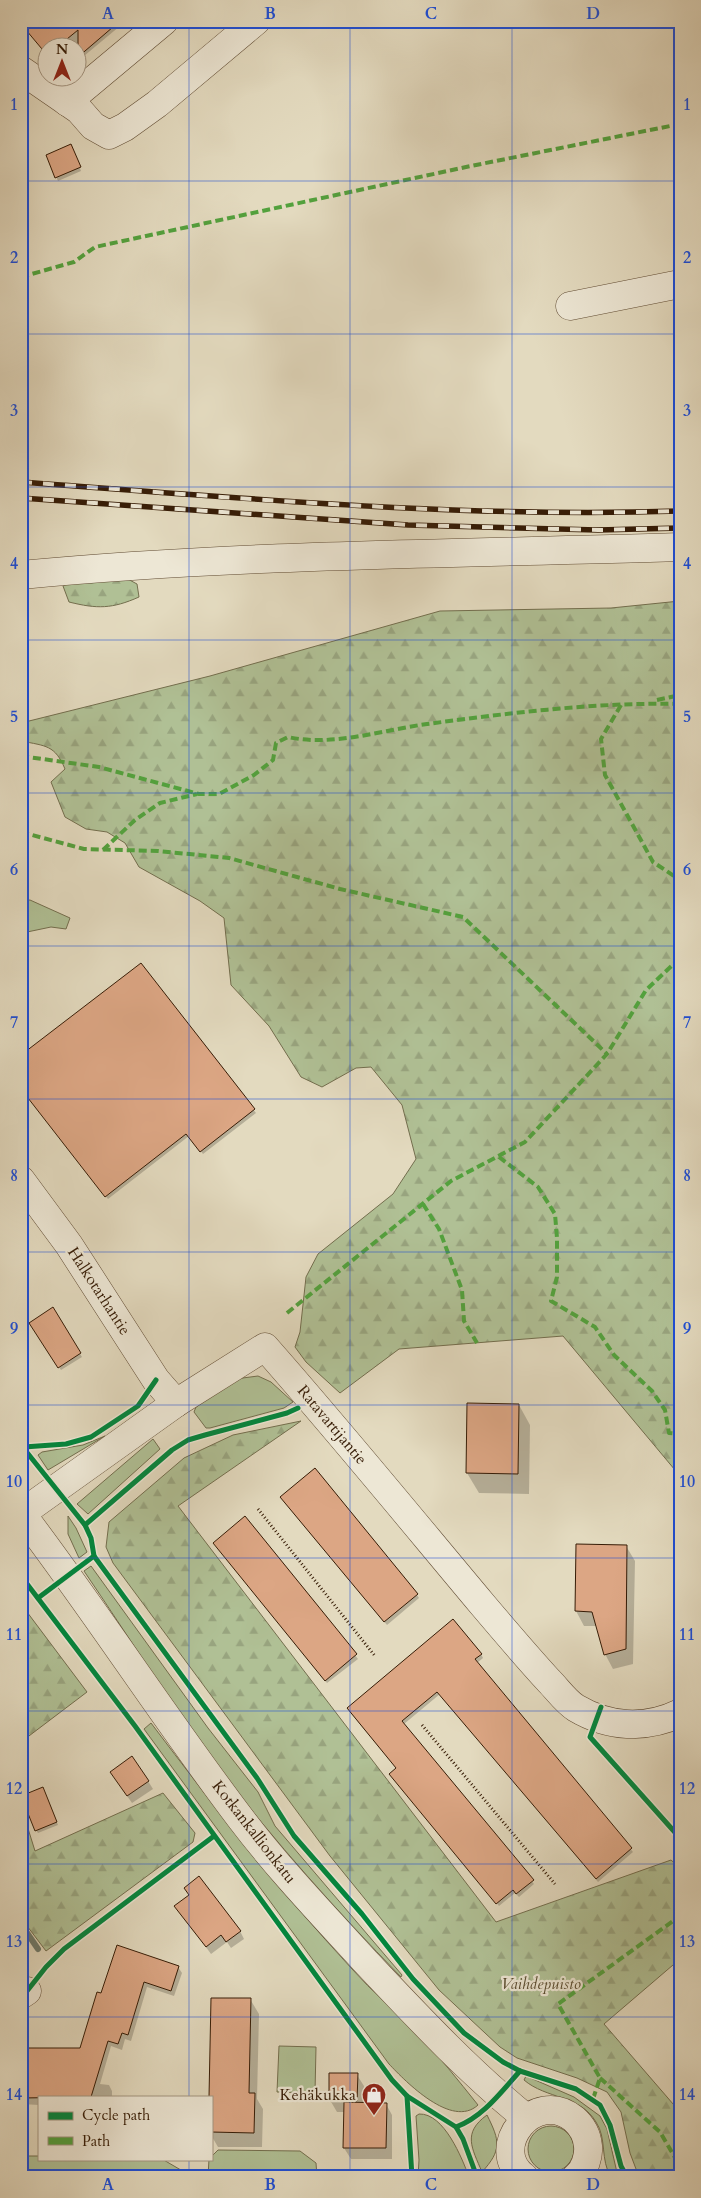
<svg xmlns="http://www.w3.org/2000/svg" width="701" height="2198" font-family="Cardo,serif">
<style>
.green{fill:#b0c095;stroke:#736e4e}
.forest{fill:url(#forest-firs);stroke:#736e4e}
.shadow{fill:#0003}
.lines{fill:none;stroke-linecap:round;stroke-linejoin:round}
.stream{stroke:#6f7b6d;stroke-width:6}
.building{fill:#dca684;stroke:#361c06}
.minor-casing{stroke:#614c34;stroke-width:29}
.path{stroke:#361c06;stroke-width:3;stroke-dasharray:1 2.5;stroke-linecap:butt}
.minor{stroke:#ede7d5;stroke-width:28}
.rail-casing{stroke:#361c06;stroke-width:5.5}
.rail{stroke:#ede7d5;stroke-width:4;stroke-dasharray:11;stroke-linecap:butt}
.quiet{stroke:#53a13d;stroke-width:4;stroke-dasharray:8 4;stroke-linecap:butt}
.cycleway-casing{stroke:#ede7d5;stroke-width:8}
.cycleway{stroke:#00873e;stroke-width:5}
.grid{fill:none;stroke:#1d4ed8;stroke-width:1;stroke-opacity:0.55}
.labels{text-anchor:middle;dominant-baseline:central;stroke-width:4.5;stroke-linejoin:round;paint-order:stroke}
.street-label{font-size:16px;fill:#361c06;stroke:#ede7d5}
.park-label{font-size:16px;font-style:italic;fill:#5b4d31;stroke:#ede7d5}
.poi-label{font-size:16px;fill:#361c06;stroke:#ede7d5;text-anchor:end}
.neatline{fill:none;stroke:#1d4ed8;stroke-width:2}
.grid-label{font-size:16px;text-anchor:middle;font-weight:bold;fill:#1d4ed8}
</style>
<defs>
<pattern id="forest-firs" width="22" height="20" patternUnits="userSpaceOnUse" patternTransform="scale(1.25)"><rect width="22" height="20" fill="#b0c095"/><path d="M5 1l3.5 6h-7zM16 11l3.5 6h-7z" fill="#98a47f"/></pattern>
</defs>
<rect width="100%" height="100%" fill="#e3dabf"/>
<filter id="stains"><feTurbulence type="fractalNoise" baseFrequency=".004" numOctaves="4"/><feColorMatrix values="0 0 0 0 .2 0 0 0 0 .09 0 0 0 0 .02 0 0 0 .5 -.17"/></filter>
<radialGradient id="worn" r=".72"><stop offset=".6" stop-color="#630" stop-opacity="0"/><stop offset="1" stop-color="#630" stop-opacity=".3"/></radialGradient>
<g class="green">
<path d="M30,900l40,18 -4,11 -15,-2 -24,5 -6,12v-43z"/>
<path d="M258,1376l13,6 22,20 -9,6 -74,20h-4l-12,-16 2,-5 39,-28z"/>
<path d="M105,1436l-57,34 -10,-15 4,-3 41,-7z"/>
<path d="M153,1439l7,10 -72,65 -11,-10z"/>
<path d="M68,1516l8,12 11,24 -8,6 -11,-24z"/>
<path d="M91,1566l117,162 50,64 17,34 127,149 -1,2c-65,-67 -126,-135 -182,-208 -48,-64 -90,-132 -135,-198z"/>
<path d="M151,1723c64,85 129,168 201,246 20,23 44,42 65,64 22,23 41,47 61,72 -26,24 -72,-23 -89,-41l-245,-335z"/>
<path d="M279,2046l37,1 -1,46 -38,-1z"/>
<path d="M526,2076l48,21 26,19 7,13 11,48h-7c-11,-17 -4,-39 -15,-55 -16,-27 -50,-23 -72,-42z"/>
<path d="M419,2114c25,-1 43,44 50,63h-51l1,-17 -3,-44z"/>
<path d="M487,2115c13,26 15,35 -5,57 -10,-24 -20,-39 5,-57z"/>
<circle cx="551" cy="2149" r="23"/>
<path d="M218,2150l82,1 16,12 1,14h-109l1,-18z"/>
<path d="M21,2156h18v3h123l24,14v4h-165z"/>
</g>
<g class="forest">
<path d="M81,577h43l13,7 2,13c-27,12 -42,12 -70,5l-6,-16z"/>
<path d="M680,601v875l-117,-140 -164,13 -59,44 -34,-31 -11,-15 5,-15 6,-55 12,-23 75,-60 23,-35 -14,-54 -31,-38 -15,1 -34,19 -21,-10 -32,-51 -38,-41 -7,-67 -24,-17 -61,-34 -14,-24 -18,-11 -21,-3 -21,-12 -14,-35 14,-13c-10,-24 -19,-23 -44,-28v-18l189,-47 230,-65 171,-3z"/>
<path d="M301,1421l-123,85 318,416 175,-62 9,8v91l-76,65 76,88v65h-37l-7,-8 -6,-16 -9,-41 -14,-20 -30,-14 -60,-20 -17,-11 -61,-57 -109,-134 -217,-293 -7,-16 3,-25 75,-64 49,-23z"/>
<path d="M21,1604l66,88 -66,50z"/>
<path d="M163,1793l32,40 -2,9 -147,109 -25,-33v-112l14,45z"/>
</g>
<g class="shadow">
<path d="M21,21h105l-48,40v-13h-30v7z"/>
<path d="M72,149l9,22 -23,10 -11,-26z"/>
<path d="M141,964l115,149 -53,41 -14,-18 -81,63 -87,-111z"/>
<path d="M21,1252l8,11 -8,6z"/>
<path d="M52,1309l30,48 -21,13 -31,-47z"/>
<path d="M519,1405l11,20 -1,69 -50,-1 -12,-20z"/>
<path d="M283,1500l134,95 2,3 -32,27z"/>
<path d="M245,1518l113,141 -31,24 -111,-137z"/>
<path d="M577,1545l49,1 9,15 -2,103 -20,5 -8,-15 -8,-28h-13l-8,-15z"/>
<path d="M481,1654l2,4 -6,5 156,189 -35,30 -158,-188 -36,30 130,160 -15,13 -4,-4 -16,13 -106,-129 4,-9 -47,-56z"/>
<path d="M116,1780l32,1 5,8 -21,14z"/>
<path d="M45,1792l13,33 -20,8 -2,-3z"/>
<path d="M176,1906l64,25 4,8 -13,9 -4,-6 -16,12z"/>
<path d="M178,1967l4,6 -8,23 -27,-9 -16,54 -6,-2 -3,11 -11,-4 -11,38 9,1 3,6v6h-73v8l-18,-1v-54h60l21,-55z"/>
<path d="M250,1999l9,15 -2,85 6,10 -1,38h-44l-7,-12v-38z"/>
<path d="M357,2075l7,11 -1,18h23l6,11v44h-41l-7,-11 1,-36h-8l-7,-12z"/>
</g>
<g class="lines">
<path class="stream" d="M21,1924l17,25"/>
</g>
<g class="building">
<path d="M21,21h99l-42,36v-27l-22,18h-8l-1,7 -26,-31z"/>
<path d="M71,144l10,23 -26,11 -9,-23z"/>
<path d="M141,963l114,146 -55,43 -14,-18 -81,63 -84,-108v-34z"/>
<path d="M53,1307l28,46 -23,15 -29,-45z"/>
<path d="M467,1403l52,1 -1,70 -52,-1z"/>
<path d="M315,1468l103,126 -34,28 -104,-125z"/>
<path d="M245,1516l112,138 -32,27 -112,-138z"/>
<path d="M576,1544l51,1 -1,104 -22,6 -12,-43 -17,-1z"/>
<path d="M453,1619l29,35 -7,5 157,189 -36,31 -159,-187 -35,29 132,159 -18,14 -3,-4 -17,14 -107,-130 7,-6 -49,-60z"/>
<path d="M132,1756l17,25 -22,15 -17,-24z"/>
<path d="M43,1787l14,35 -22,9 -14,-35z"/>
<path d="M199,1876l42,55 -15,11 -5,-7 -15,12 -32,-41 15,-11 -5,-7z"/>
<path d="M117,1945l62,21 -8,25 -27,-9 -16,53 -6,-2 -4,11 -10,-3 -17,56 -70,1v-50h59l17,-56 4,1z"/>
<path d="M211,1998h40l-2,95h6l-1,40 -43,-1v-35h-2z"/>
<path d="M329,2073h29l-1,28h-28z"/>
<path d="M344,2102l43,1 -1,45h-43z"/>
</g>
<g class="lines">
<defs>
<g id="minor">
<path d="M21,70l58,40 14,16 16,9 16,-8 32,-23 99,-83"/>
<path d="M67,102l97,-81"/>
<path d="M570,306l110,-22"/>
<path d="M21,575c219,-21 439,-21 659,-28"/>
<path d="M21,1180l48,65 87,135 20,23"/>
<path d="M21,1513c76,100 144,206 220,306 38,50 81,95 123,141 52,55 103,110 162,158"/>
<path d="M22,1513l154,-110 89,-56c74,84 145,171 217,257 22,26 44,52 67,77 8,8 17,21 27,27 32,19 69,22 104,5"/>
<path d="M21,1995l6,-4"/>
<path d="M524,2177c-38,-29 11,-90 50,-58 8,7 13,16 14,27 1,10 -3,24 -12,31"/>
</g>
</defs>
<use href="#minor" class="minor-casing"/>
<g class="path">
<path d="M258,1509l117,147"/>
<path d="M422,1725l133,159"/>
</g>
<use href="#minor" class="minor"/>
<defs>
<g id="rail">
<path d="M21,482c220,16 438,36 659,29"/>
<path d="M21,498l387,27 190,5 82,-2"/>
</g>
</defs>
<use href="#rail" class="rail-casing"/>
<use href="#rail" class="rail"/>
<g class="quiet">
<path d="M21,277l53,-15 21,-15 371,-80 214,-43"/>
<path d="M657,700l23,-5"/>
<path d="M621,705l-20,34 4,36 48,87 27,18"/>
<path d="M21,756l78,11 100,27h20l35,-19 19,-15 3,-17 12,-6c45,10 94,-7 139,-13 83,-11 169,-22 253,-20"/>
<path d="M21,832l63,17 74,2 71,7 111,31 123,28 144,137"/>
<path d="M103,850l32,-30 25,-17 37,-9"/>
<path d="M499,1157l39,30 17,27 2,24v39l-6,24 44,26 19,28 38,36 13,19 4,23 11,1"/>
<path d="M423,1204l16,25 23,61 2,31 13,22"/>
<path d="M287,1313l164,-132 74,-39 82,-88 39,-64 34,-32"/>
<path d="M600,2078l60,54 20,34"/>
<path d="M593,2099l7,-21 -42,-74 122,-88"/>
</g>
<defs>
<g id="cycleway">
<path d="M21,1445l64,80 6,13 3,18 163,222 37,58 68,78 51,65 51,54 39,29 17,9 56,18 24,16 10,20 11,41 6,11"/>
<path d="M24,1447l42,-3 25,-7 47,-31 18,-26"/>
<path d="M85,1525l87,-75 16,-10 17,-5 82,-22 11,-5"/>
<path d="M21,1576l114,150 257,354 15,16 49,31 7,12 14,38"/>
<path d="M38,1598l56,-42"/>
<path d="M601,1707l-11,30 90,101"/>
<path d="M27,1991l19,-24 18,-18 150,-113"/>
<path d="M407,2096l5,81"/>
<path d="M456,2127c27,-10 45,-35 64,-56"/>
</g>
</defs>
<use href="#cycleway" class="cycleway-casing"/>
<use href="#cycleway" class="cycleway"/>
</g>
<path class="grid" d="M189,21v2076M350,21v2156M512,21v2156M21,181h659M21,334h659M21,487h659M21,640h659M21,793h659M21,946h659M21,1099h659M21,1252h659M21,1405h659M21,1558h659M21,1711h659M21,1864h659M21,2017h659M189,2159v18"/>
<defs>
<symbol id="shop-pin" viewBox="-11 -11 22 30"><path d="M0 17L-7.5 6A9.5 9.5 0 1 1 7.5 6Z" fill="#8f2418" stroke="#ede7d5"/><path d="M-5-2.5h2.3a2.7 3.5 0 0 1 5.4 0H5L5.5 6h-11ZM-1.5-2.5h3a1.5 2.3 0 0 0-3 0Z" fill="#fff"/></symbol>
</defs>
<g fill-rule="evenodd">
<use href="#shop-pin" x="360" y="2081" width="28" height="38"/>
</g>
<g class="labels">
<g class="street-label">
<text transform="translate(99 1291) rotate(57)">Halkotarhantie</text>
<text transform="translate(332 1425) rotate(50)">Ratavartijantie</text>
<text transform="translate(254 1832) rotate(52)">Kotkankallionkatu</text>
</g>
<g class="park-label">
<text x="541" y="1984">Vaihdepuisto</text>
</g>
<g class="poi-label">
<text x="356" y="2095">Kehäkukka</text>
</g>
</g>
<rect width="701" height="2198" fill="none" stroke="#e3dabf" stroke-width="55"/>
<rect x="38" y="2096" width="175" height="65" fill="#ede7d5" stroke="#a49682"/>
<rect x="48" y="2112" width="25" height="8" fill="#00873e" stroke="#a49682"/>
<text x="82" y="2120" font-size="15" fill="#361c06">Cycle path</text>
<rect x="48" y="2137" width="25" height="8" fill="#53a13d" stroke="#a49682"/>
<text x="82" y="2146" font-size="15" fill="#361c06">Path</text>
<g transform="translate(62 62)"><circle r="24" fill="#ede7d5" stroke="#a49682"/>
<path d="M0-4L9 19L0 12L-9 19Z" fill="#8f2418"/>
<text y="-8" font-size="14" font-weight="bold" text-anchor="middle" fill="#361c06">N</text>
</g>
<rect x="28" y="28" width="646" height="2142" class="neatline"/>
<g class="grid-label">
<text x="108" y="19">A</text>
<text x="270" y="19">B</text>
<text x="431" y="19">C</text>
<text x="593" y="19">D</text>
<text x="14" y="110">1</text>
<text x="687" y="110">1</text>
<text x="14" y="263">2</text>
<text x="687" y="263">2</text>
<text x="14" y="416">3</text>
<text x="687" y="416">3</text>
<text x="14" y="569">4</text>
<text x="687" y="569">4</text>
<text x="14" y="722">5</text>
<text x="687" y="722">5</text>
<text x="14" y="875">6</text>
<text x="687" y="875">6</text>
<text x="14" y="1028">7</text>
<text x="687" y="1028">7</text>
<text x="14" y="1181">8</text>
<text x="687" y="1181">8</text>
<text x="14" y="1334">9</text>
<text x="687" y="1334">9</text>
<text x="14" y="1487">10</text>
<text x="687" y="1487">10</text>
<text x="14" y="1640">11</text>
<text x="687" y="1640">11</text>
<text x="14" y="1794">12</text>
<text x="687" y="1794">12</text>
<text x="14" y="1947">13</text>
<text x="687" y="1947">13</text>
<text x="14" y="2100">14</text>
<text x="687" y="2100">14</text>
<text x="108" y="2190">A</text>
<text x="270" y="2190">B</text>
<text x="431" y="2190">C</text>
<text x="593" y="2190">D</text>
</g>
<rect width="100%" height="100%" filter="url(#stains)"/>
<rect width="100%" height="100%" fill="url(#worn)"/>
</svg>
